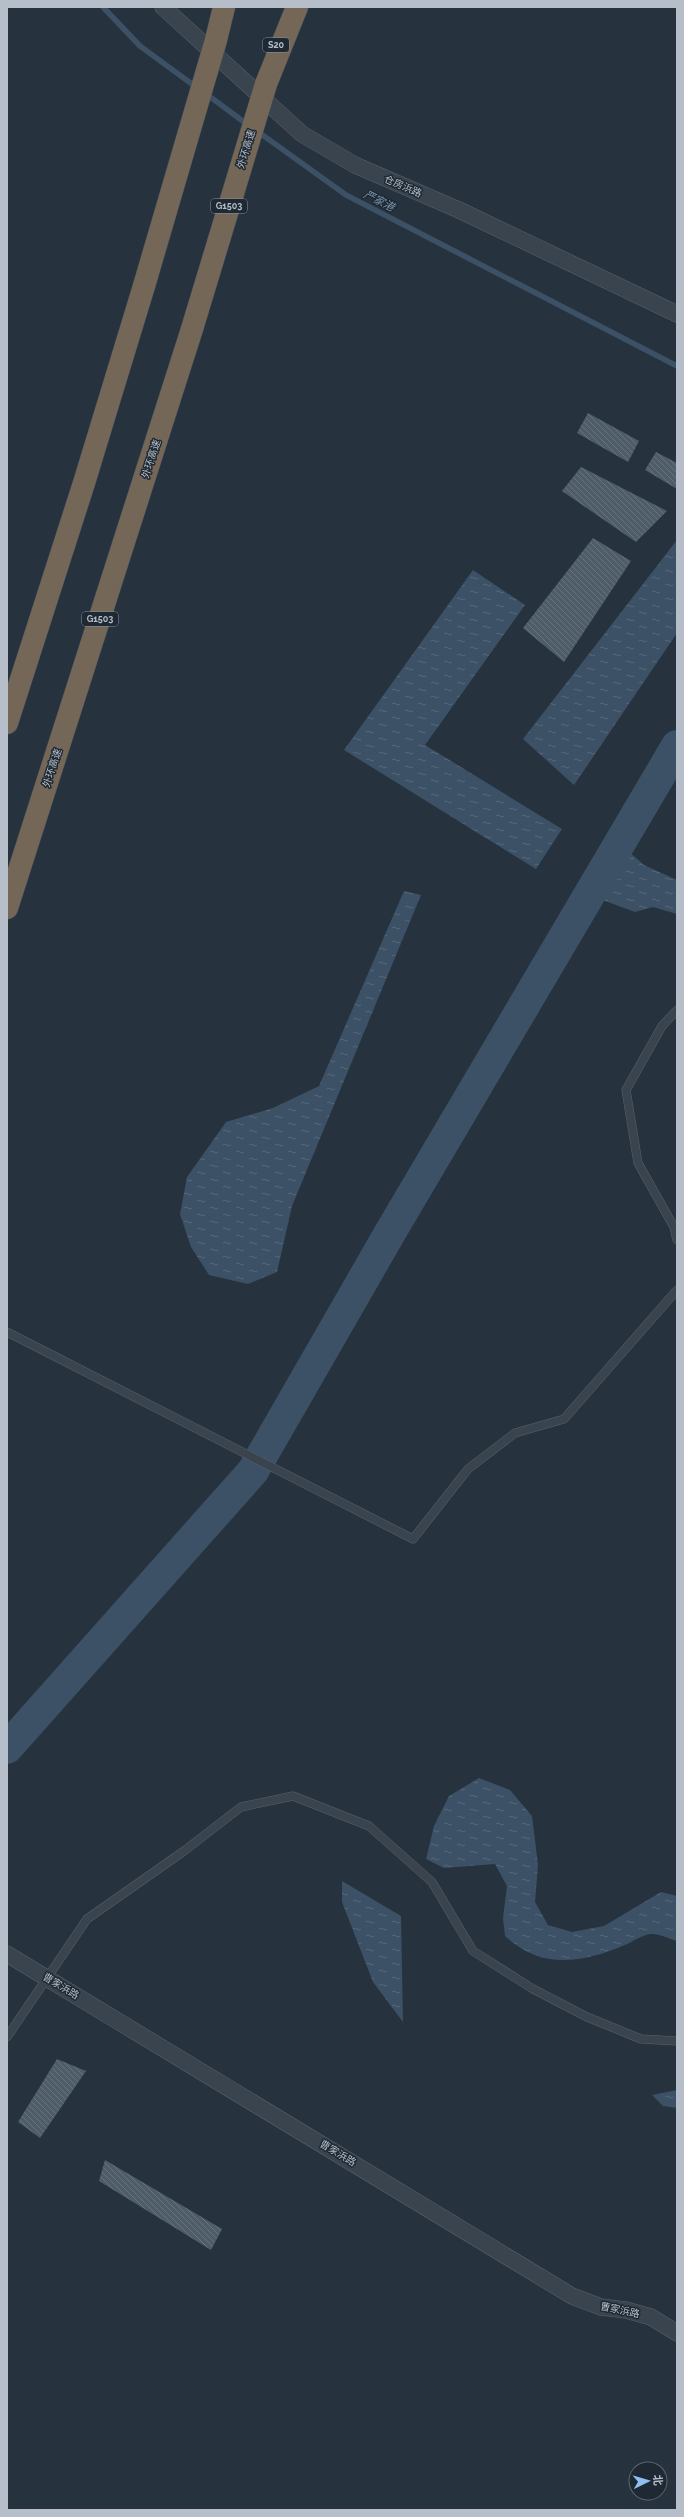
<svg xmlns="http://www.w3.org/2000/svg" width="684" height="2517" font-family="Raleway,'Noto Sans SC',sans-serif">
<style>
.water{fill:url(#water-ripples)}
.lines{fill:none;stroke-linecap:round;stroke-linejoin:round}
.stream{stroke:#3c5166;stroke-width:5.5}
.river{stroke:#3c5166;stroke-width:32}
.building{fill:url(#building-back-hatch)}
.lane-casing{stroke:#58626c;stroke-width:9}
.street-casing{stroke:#58626c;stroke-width:17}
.highway-casing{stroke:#454f59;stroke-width:23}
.lane{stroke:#3a444e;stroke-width:8}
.street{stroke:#3a444e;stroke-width:16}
.highway{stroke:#746757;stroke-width:22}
.highway-bridge-casing{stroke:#454f59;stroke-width:23;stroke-linecap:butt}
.highway-bridge{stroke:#746757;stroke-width:22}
.labels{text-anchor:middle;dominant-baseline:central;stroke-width:3;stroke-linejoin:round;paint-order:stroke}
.shield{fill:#1f2934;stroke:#89929c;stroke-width:1}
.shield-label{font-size:9px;font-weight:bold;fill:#b6bfc9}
.street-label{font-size:10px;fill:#b6bfc9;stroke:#1f2934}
.water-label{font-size:11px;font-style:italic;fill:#7892aa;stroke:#1f2934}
</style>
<defs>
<pattern id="water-ripples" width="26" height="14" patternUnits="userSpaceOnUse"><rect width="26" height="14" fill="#3c5166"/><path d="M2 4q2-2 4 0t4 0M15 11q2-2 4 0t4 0" fill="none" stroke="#56687b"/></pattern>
<pattern id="building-back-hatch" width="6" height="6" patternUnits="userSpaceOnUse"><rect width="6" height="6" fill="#4f5d69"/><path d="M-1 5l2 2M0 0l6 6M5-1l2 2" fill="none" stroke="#66727d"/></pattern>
</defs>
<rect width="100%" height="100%" fill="#26323e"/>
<g class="water">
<path d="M677,540v93l-103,152 -51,-46z"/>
<path d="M473,570l52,35 -100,140 137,84 -26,40 -192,-119z"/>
<path d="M619,843l25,22 33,15v34l-24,-7 -18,5 -46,-17z"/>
<path d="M404,891l17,4 -129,311 -15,66 -29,12 -39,-9 -18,-28 -11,-33 7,-37 39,-55 47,-14 46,-22z"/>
<path d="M479,1778l31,12 22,26 6,49 -3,37 13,23 24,7 32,-6 57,-34 16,4v45c-7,-2 -19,-8 -27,-7 -8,1 -18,8 -25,11 -43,18 -83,25 -120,-9l-2,-18 4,-32 -12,-22 -51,4 -18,-9 8,-33 15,-30z"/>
<path d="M342,1881l59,35 2,106 -30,-40 -31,-80z"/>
<path d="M677,2090v18l-14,-2 -11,-11z"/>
</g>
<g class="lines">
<g class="stream">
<path d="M103,7l37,39 56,41"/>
<path d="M205,93l43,32"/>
<path d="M257,131l89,64 331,171"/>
</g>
<path class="river" d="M7,1748l246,-277 138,-240 286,-485"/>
</g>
<g class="building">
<path d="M588,413l51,28 -11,21 -51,-29z"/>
<path d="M656,452l21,11v26l-32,-19z"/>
<path d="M581,467l86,44 -31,31 -74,-51z"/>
<path d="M593,538l38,23 -67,101 -41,-34z"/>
<path d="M57,2059l29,12 -46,67 -22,-16z"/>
<path d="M105,2160l117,69 -11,21 -112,-69z"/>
</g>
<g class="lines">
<defs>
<g id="lane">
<path d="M677,1010l-15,16 -36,64 12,73 36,64 3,13"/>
<path d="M7,1332l406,207 55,-70 47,-36 49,-14 113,-129"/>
<path d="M7,2037l80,-118 97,-68 57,-44 52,-11 76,30 63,56 41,69 60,38 54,28 54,22 36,2"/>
</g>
<g id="street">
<path d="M163,7l139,127 53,31 104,45 218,104"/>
<path d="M7,1954l565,342 29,11 25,3 25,7 26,16"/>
</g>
<g id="highway">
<path d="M216,40l8,-33"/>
<path d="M266,84l31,-77"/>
<path d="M7,723l77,-240 60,-197"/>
<path d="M7,908l185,-579"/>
</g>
</defs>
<use href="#lane" class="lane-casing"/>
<use href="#street" class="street-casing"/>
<use href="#highway" class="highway-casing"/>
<use href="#lane" class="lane"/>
<use href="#street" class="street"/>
<use href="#highway" class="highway"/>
<defs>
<g id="highway-bridge">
<path d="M144,286l72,-246"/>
<path d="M192,329l74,-245"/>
</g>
</defs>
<use href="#highway-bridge" class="highway-bridge-casing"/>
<use href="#highway-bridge" class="highway-bridge"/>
</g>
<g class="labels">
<g class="shield">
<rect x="263" y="38" width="26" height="14" rx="3"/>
<rect x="211" y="199" width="36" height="14" rx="3"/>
<rect x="82" y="612" width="36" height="14" rx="3"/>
</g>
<g class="shield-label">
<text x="276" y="45">S20</text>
<text x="229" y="206">G1503</text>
<text x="100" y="619">G1503</text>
</g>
<g class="street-label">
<text transform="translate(246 149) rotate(-73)">外环高速</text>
<text transform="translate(403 186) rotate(23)">仓房浜路</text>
<text transform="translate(151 459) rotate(-72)">外环高速</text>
<text transform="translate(52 768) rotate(-72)">外环高速</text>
<text transform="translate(61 1986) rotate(31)">曹家浜路</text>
<text transform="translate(338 2153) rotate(31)">曹家浜路</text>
<text transform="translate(620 2310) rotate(12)">曹家浜路</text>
</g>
<g class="water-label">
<text transform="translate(379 201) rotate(27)">严家港</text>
</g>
</g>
<rect width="684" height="2517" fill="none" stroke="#b6bfc9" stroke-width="16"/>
<g transform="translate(648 2481) rotate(85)"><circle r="19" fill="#1f2934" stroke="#5b6570"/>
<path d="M0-3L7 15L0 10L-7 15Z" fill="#91bef3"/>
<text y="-6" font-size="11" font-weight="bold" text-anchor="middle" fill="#b6bfc9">北</text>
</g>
</svg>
